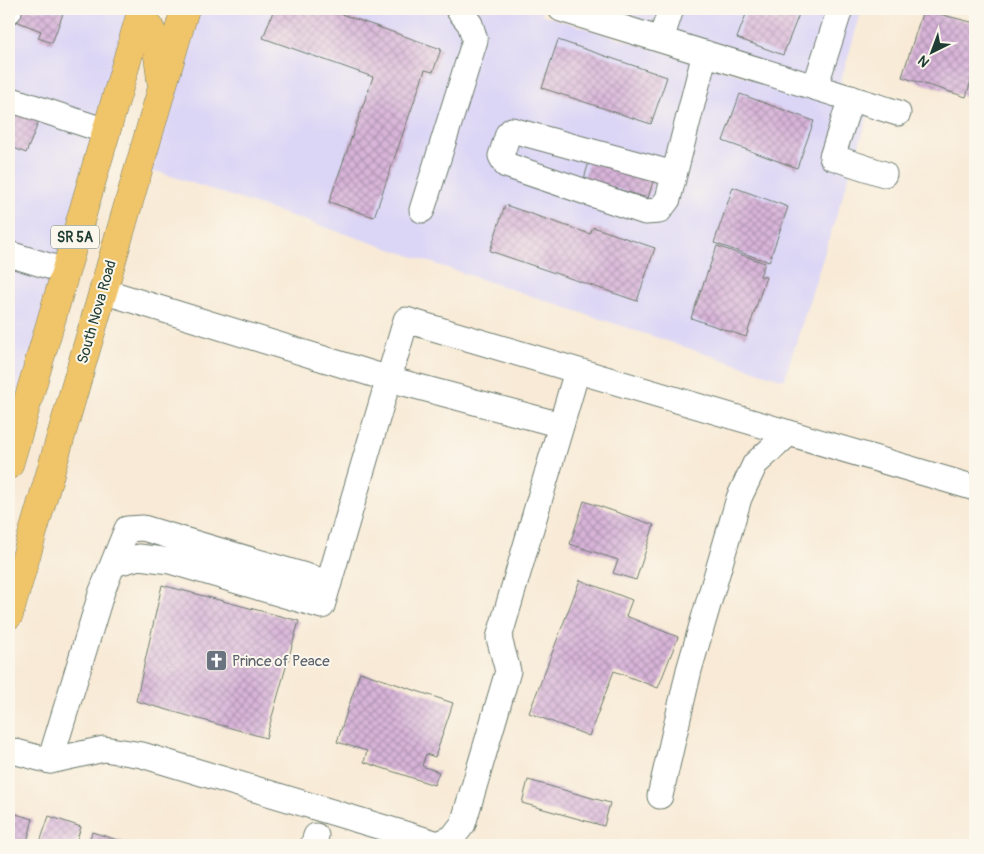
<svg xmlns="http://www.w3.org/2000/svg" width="984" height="854" font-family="Pangolin,sans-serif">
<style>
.built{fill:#dcd6f6}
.building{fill:url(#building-cross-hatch)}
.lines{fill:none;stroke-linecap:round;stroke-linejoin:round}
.minor-casing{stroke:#6b7a6d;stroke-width:27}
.major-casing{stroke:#6b7a6d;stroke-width:29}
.minor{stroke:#fff;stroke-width:25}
.major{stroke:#f0c469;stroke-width:28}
.labels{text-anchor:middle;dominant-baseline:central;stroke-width:4;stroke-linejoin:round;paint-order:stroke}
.shield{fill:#fbf7ec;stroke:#61756b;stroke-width:1}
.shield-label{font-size:14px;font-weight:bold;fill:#1f3d34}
.street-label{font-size:15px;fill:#1f3d34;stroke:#fbf7ec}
.worship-label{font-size:15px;fill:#5b616d;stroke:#fbf7ec;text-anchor:start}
</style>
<defs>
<pattern id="building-cross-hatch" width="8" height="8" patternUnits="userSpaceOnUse" patternTransform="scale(1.25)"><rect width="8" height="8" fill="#d8b4d9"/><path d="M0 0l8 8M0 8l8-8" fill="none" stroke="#af94b1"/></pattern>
</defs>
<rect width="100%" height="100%" fill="#fbf7ec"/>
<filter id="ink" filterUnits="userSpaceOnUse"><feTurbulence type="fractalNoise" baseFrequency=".02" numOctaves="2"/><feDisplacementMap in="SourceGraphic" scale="10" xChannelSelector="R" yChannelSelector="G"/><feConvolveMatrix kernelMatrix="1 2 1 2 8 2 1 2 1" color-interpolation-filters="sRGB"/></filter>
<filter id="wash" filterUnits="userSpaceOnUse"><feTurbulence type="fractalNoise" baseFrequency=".0096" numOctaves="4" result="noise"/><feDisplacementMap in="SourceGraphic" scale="20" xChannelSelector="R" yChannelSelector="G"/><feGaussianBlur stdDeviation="1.12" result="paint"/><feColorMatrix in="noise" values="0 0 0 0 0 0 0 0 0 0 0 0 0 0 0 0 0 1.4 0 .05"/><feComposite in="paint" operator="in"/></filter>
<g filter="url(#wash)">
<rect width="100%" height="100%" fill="#f8ead6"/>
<g class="built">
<path d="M9,9h121l-4,4 3,3 -120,414z"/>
<path d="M196,9h344l3,6 278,85 -224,-91h265l-23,79 33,16 -88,276 -625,-208h-6l-5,4z"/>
</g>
<g id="blocks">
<g class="building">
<path d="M20,9l44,2 -12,32 -14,-5 3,-7 -25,-10z"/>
<path d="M274,9h53l114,40 -8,23 -8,-2 -51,147 -45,-15 44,-125 -110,-39z"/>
<path d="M748,9h53l-18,46 -46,-17z"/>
<path d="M923,10l52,13v45l-9,29 -64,-20z"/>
<path d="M558,40l109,37 -16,47 -109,-36z"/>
<path d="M740,94l74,27 -17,47 -74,-27z"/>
<path d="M9,109l30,12 -13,32 -17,-7z"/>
<path d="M590,158l64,20 -6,20 -64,-19z"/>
<path d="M733,187l55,20 -19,55 -55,-19z"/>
<path d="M505,205l85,29 3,-7 62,21 -18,53 -147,-50z"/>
<path d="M717,246l48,17 -5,13 6,1 -20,60 -55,-19z"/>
<path d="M584,501l70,24 -18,55 -23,-7 5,-13 -48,-16z"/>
<path d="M580,580l52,20 -6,16 52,21 -20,51 -44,-17 -25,65 -60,-23z"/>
<path d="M162,585l137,36 -33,117 -130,-37z"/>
<path d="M360,672l93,31 -18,54 -9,-3 -4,12 17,6 -5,13 -70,-23 3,-11 -30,-9z"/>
<path d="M528,780l82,23 -6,23 -82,-23z"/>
<path d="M9,812l24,7 -7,26h-17z"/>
<path d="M49,816l32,11 -6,18h-36z"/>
<path d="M92,832l32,10 -1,3h-35z"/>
</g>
</g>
</g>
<g filter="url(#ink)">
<use href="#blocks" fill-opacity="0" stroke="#6b7a6d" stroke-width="1"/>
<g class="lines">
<defs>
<g id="minor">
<path d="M561,9l337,104"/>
<path d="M9,11v-2"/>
<path d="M661,39l10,-30"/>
<path d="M815,87l25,-78"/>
<path d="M851,98l-19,59 52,17"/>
<path d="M9,99l97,32"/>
<path d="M674,174l-162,-44 -4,4 -7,22 5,9 139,47 14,-1 9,-12 37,-146"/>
<path d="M422,210l53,-170 -5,-16 -12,-15"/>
<path d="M9,254l56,17"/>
<path d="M103,291l286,88 172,46"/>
<path d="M114,564l25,-7 31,4 152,45 84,-286 569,168"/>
<path d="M9,750l41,11 52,-170 25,-62 16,-1 186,55"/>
<path d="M50,761l54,-12 38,6 296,89 14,-6 11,-14 45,-153 -9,-33 78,-267"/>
<path d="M660,796l29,-126 50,-172 16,-34 34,-31"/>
<path d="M313,845l3,-9"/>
</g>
<g id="major">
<path d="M140,13c17,19 18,42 21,67"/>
<path d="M9,465l133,-456"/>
<path d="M9,615l176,-606"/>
</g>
</defs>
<use href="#minor" class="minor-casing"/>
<use href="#major" class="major-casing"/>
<use href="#minor" class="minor"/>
<use href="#major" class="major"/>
</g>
</g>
<defs>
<symbol id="church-square" viewBox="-11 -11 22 22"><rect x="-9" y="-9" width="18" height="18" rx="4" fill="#6b7280" stroke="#fbf7ec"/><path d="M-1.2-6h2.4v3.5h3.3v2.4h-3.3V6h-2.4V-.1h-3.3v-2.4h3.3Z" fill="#fff"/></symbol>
</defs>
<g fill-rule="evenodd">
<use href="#church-square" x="204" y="648" width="25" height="25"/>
</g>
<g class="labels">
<rect class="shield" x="51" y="225.5" width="48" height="23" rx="4"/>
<g class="shield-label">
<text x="75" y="237">SR 5A</text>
</g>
<g class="street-label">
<text transform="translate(97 312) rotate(-74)">South Nova Road</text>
</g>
<g class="worship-label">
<text x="232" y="661">Prince of Peace</text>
</g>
</g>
<rect width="984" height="854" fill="none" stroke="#fbf7ec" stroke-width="30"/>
<g transform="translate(932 52) rotate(222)" stroke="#fbf7ec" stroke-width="4" paint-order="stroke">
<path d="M0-4L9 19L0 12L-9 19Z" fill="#1f3d34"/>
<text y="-8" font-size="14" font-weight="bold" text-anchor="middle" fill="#1f3d34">N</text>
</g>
</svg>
